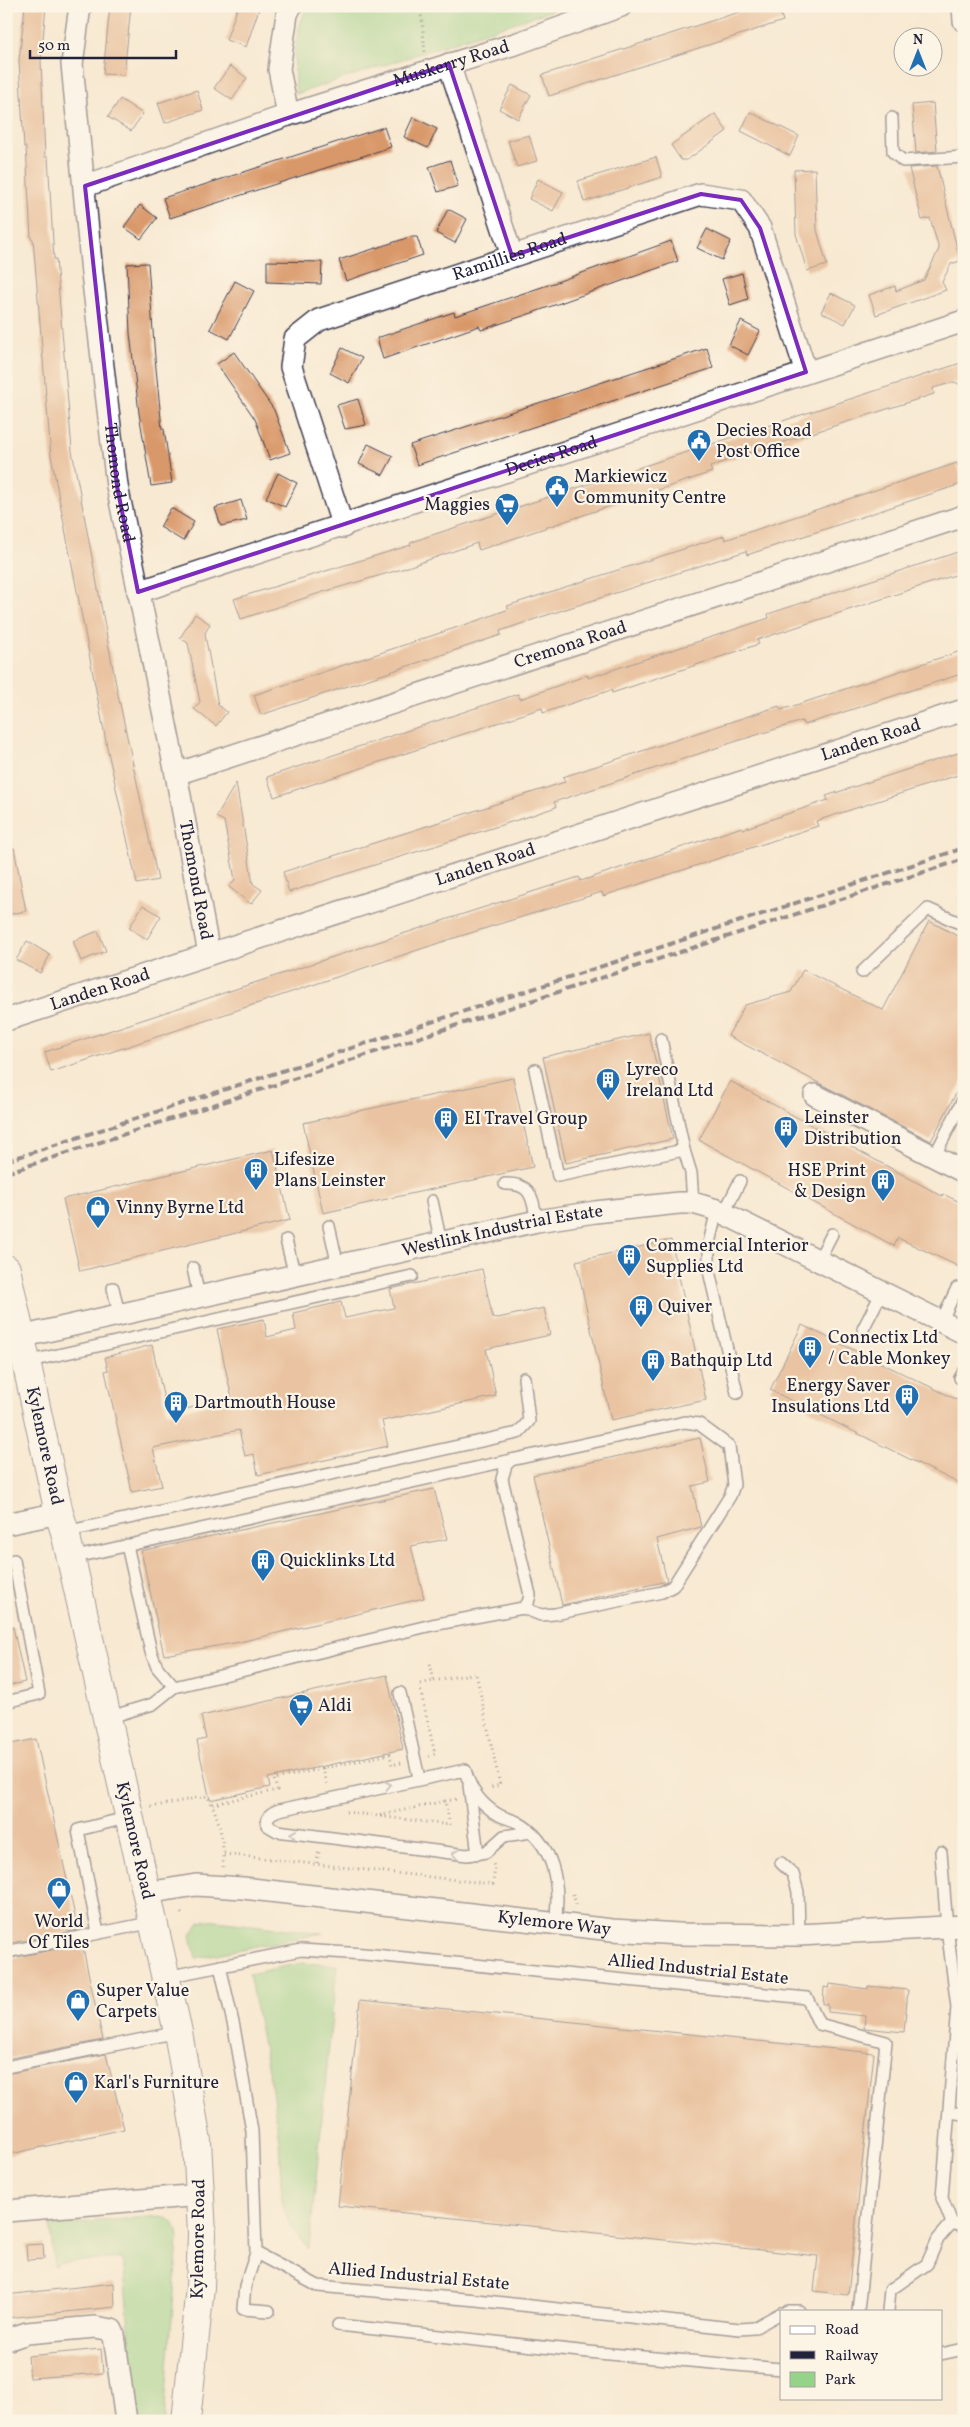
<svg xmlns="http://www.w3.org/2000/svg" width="970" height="2427" font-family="Vollkorn,serif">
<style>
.green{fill:#95d389;stroke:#5c7a62}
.building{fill:#d99869}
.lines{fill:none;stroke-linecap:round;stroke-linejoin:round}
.service-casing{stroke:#424052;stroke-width:14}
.minor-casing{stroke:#424052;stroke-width:24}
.secondary-casing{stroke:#424052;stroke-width:30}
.path{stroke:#424052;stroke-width:3;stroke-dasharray:1 4;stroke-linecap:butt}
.service{stroke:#fff;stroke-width:11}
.minor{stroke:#fff;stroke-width:21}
.secondary{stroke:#fff;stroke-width:28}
.rail{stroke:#22223b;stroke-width:4;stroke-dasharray:8 4;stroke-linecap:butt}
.oneway{stroke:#9c9ca7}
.marked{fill:none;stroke:#7b2cbf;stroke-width:4;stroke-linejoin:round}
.labels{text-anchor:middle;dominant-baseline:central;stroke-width:4.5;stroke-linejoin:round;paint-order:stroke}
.street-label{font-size:18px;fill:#22223b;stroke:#fcf5e5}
.poi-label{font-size:18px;fill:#22223b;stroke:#fcf5e5;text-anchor:start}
</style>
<rect width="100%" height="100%" fill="#fcf5e5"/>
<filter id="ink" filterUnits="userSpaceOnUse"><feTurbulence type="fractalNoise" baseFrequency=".02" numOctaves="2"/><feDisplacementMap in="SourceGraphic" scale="10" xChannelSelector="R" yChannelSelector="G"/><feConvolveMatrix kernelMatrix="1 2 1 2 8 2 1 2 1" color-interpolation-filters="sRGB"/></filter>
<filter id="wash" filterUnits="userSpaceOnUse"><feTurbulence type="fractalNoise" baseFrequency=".0096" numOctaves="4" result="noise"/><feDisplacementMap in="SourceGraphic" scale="20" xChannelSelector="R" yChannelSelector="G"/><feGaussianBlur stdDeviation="1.12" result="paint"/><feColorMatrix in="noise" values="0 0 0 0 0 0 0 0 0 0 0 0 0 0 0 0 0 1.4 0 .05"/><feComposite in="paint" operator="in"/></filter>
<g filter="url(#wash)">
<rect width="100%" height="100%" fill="#f8e9d2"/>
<g class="green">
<path d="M308,6h257l-269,88c-3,-29 -3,-61 12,-88z"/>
<path d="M206,1920l117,13 -127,25 -5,-23 9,-13z"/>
<path d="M301,1963l36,2 -28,284 -18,-21 -9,-26 -3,-62 -7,-50 -23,-116z"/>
<path d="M162,2216c13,5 15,10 16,24l-14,181h-24l-6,-32 -11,-131 -66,5v3h-3l-4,-41z"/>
</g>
<g id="blocks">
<g class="building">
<path d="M25,6h21l-5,55 4,96h3l6,102h2l16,192 45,239 41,190 -21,4 -30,-137 -56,-291 -18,-217h-2l-5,-92h-2l-5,-87z"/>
<path d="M110,6h21l-7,69 -21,-1z"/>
<path d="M238,6h22l-14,41 -20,-7z"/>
<path d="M758,6h20l5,15 -234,75 -7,-21z"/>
<path d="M230,66l17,12 -15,22 -18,-12z"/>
<path d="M512,85l19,10 -13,24 -19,-10z"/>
<path d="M197,90l6,20 -38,13 -7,-20z"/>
<path d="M120,99l23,15 -12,17 -23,-14z"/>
<path d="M933,103l4,48 -21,2 -4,-48z"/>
<path d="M750,112l49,24 -9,20 -49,-25z"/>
<path d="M715,114l12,17 -40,29h-6l-10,-15z"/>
<path d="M413,117l24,12 -9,19 -24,-11z"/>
<path d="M384,127l7,20 -221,71 -7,-20z"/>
<path d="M529,135l8,26 -20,6 -9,-26z"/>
<path d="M656,157l6,20 -78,25 -6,-21z"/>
<path d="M450,160l8,26 -20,6 -9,-25z"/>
<path d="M937,166l23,95 -9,3 -9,18 4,8 -70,25 -7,-20 26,-9 1,5 28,-11 15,-31 -9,-31 -8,2 -13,-52z"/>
<path d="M815,169l2,61 10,35 -20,6 -11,-37 -2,-64z"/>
<path d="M538,179l25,13 -10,19 -24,-12z"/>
<path d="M140,205l17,13 -16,21 -17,-12z"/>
<path d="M448,209l19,10 -12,24 -19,-10z"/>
<path d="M707,229l24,12 -9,19 -25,-12z"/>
<path d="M410,237h7l6,18 -77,26 -7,-21z"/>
<path d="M671,241l7,20 -146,52 -51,17 -2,-4 -96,33 -6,-21 77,-26 1,4 96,-32z"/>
<path d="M267,261l55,1 -1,22 -54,-2z"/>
<path d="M148,263l7,95 7,71h2l8,54 -21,3 -12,-73 -9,-80 -3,-69z"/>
<path d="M742,273l6,26 -18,6 -8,-26z"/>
<path d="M235,281l19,10 -25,48 -19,-10z"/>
<path d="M831,293l24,12 -10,19 -24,-12z"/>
<path d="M741,321l19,10 -12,24 -19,-10z"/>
<path d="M342,348l20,10 -13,25 -19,-10z"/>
<path d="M707,348l6,20 -296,97 -7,-20z"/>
<path d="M234,352l40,58 16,43 -20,7 -15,-41 -38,-55z"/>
<path d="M964,362v25l-9,-5 -22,6 1,6 -200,64 -24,9 2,5 -233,78 -2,-7 -75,26 -79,23 -82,27 -7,-20 177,-54 -1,-2 16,-6z"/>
<path d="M358,399l8,26 -21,4 -8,-24z"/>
<path d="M368,444l25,12 -10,19 -24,-11z"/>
<path d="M957,463l7,20 -217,72 -1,-4 -208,67 -38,13 1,4 -240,80 -7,-20 228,-76 27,-10 -2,-3 52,-17 165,-53 1,4z"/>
<path d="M278,473l19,10 -12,24 -19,-9z"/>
<path d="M241,500l6,20 -26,6 -6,-18z"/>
<path d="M171,508l23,14 -11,19 -23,-14z"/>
<path d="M964,550v22l-207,68 2,4 -147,49 -1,-3 -68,23 -1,-5 -268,89 -7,-20 251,-83 2,5 68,-24v3l181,-60 -1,-4z"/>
<path d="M195,614l15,10 -5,9 1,7 12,65 9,7 -11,14 -22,-17 6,-7 -12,-59 -8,-5z"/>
<path d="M964,650v23l-160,52 -2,-4 -68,21 -180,60 2,5 -26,9 -241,76 -6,-20 282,-90 -2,-5 146,-48 70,-23 2,4z"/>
<path d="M964,751v22l-148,48 2,5 -215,70 -1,-4 -151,47 -400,133 -6,-20 415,-137 119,-38 2,4 161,-54 1,2 85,-29 -2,-4z"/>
<path d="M236,783l17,101 9,6 -11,14 -22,-17 6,-7 -11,-59 -8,-4z"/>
<path d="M14,848l12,63 -20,4v-66z"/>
<path d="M143,905l18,11 -14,23 -18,-11z"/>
<path d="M929,921l35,18v139l-33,63 -203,-105 17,-31 46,-13 12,-22 80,40z"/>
<path d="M98,931l8,20 -25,10 -8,-20z"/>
<path d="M27,941l23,14 -10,18 -24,-13z"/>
<path d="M649,1033l24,106 -107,24 -23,-106z"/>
<path d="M513,1078l20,89 -210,46 -20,-90z"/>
<path d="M730,1081l212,115 1,-2 21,10v65l-66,-31 -4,8 -195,-106z"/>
<path d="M273,1150l17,70 -210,51 -17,-72z"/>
<path d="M671,1240l35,160 -95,20 -35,-159z"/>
<path d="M482,1269l11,50 51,-11 6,27 -64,14 10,47 -114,25 6,25 -130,29 -4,-21 -9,2 -6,-26 -86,18 9,38 -30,6 -27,-121 3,-1 -3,-13 47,-12 15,68 65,-14 -15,-70 47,-10 3,18 29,-7 -3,-17 48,-11 4,16 49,-10 -4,-19z"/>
<path d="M802,1325l162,78v83l-194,-96z"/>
<path d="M700,1438l10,44 -18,4 9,41 -44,12 10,42 -105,24 -29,-130z"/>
<path d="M434,1489l13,50 -36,7 13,52 -184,44 -76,13 -23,-104z"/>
<path d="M13,1627l12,55 -19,4v-58z"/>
<path d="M387,1675l16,74 -135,29 2,9 -60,13 -13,-59 9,-2 -5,-23z"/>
<path d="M36,1739l42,191 -72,14v-199z"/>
<path d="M82,1944l21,96 -97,19v-100z"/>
<path d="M830,1984l38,5v-3l40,4 -4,42 -40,-4 1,-12 -37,-4v-8h-5l1,-17 5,1z"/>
<path d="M360,2000l514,53 -26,242 -34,-4 4,-35 -480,-50z"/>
<path d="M106,2054l18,75 -118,26v-81z"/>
<path d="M43,2244l1,15 -17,1 -1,-15z"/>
<path d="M114,2283l1,24 -109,11v-23z"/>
<path d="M101,2349l2,24 -73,5 -2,-22z"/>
</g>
</g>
</g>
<g filter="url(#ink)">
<use href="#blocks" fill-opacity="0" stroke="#424052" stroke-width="1"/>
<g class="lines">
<defs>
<g id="service">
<path d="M892,118l1,34 10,9 61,-4"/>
<path d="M862,972l66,-63 36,16"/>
<path d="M535,1070l23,106 126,-26 -23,-111"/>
<path d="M684,1150l7,23 2,30"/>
<path d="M934,1157l30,-59"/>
<path d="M505,1184c28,-1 27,15 32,37"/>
<path d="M432,1201l9,42"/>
<path d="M717,1210l-8,33v28l28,122"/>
<path d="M724,1213l16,-32"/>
<path d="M329,1226l9,40"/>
<path d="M286,1240l9,36"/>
<path d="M818,1261l14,-27"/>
<path d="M193,1268l6,29"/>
<path d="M113,1288l6,26"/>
<path d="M941,1322l16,-34"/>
<path d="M863,1329l19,-37"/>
<path d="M26,1362l386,-86"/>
<path d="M960,1378l4,-6"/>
<path d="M65,1532l453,-99 11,-12 -5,-43"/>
<path d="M127,1545l24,107 6,15 17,20"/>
<path d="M71,1558l440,-98"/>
<path d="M400,1693l19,85"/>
<path d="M6,1702l33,-8 -25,-134"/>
<path d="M107,1718l46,-14 21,-17 258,-62 91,-17 5,-5 2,-8 -28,-116 4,-14 5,-5 174,-38 14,2 30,22 5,39 -4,11 -57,90 -11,6 -107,22 -14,1 -18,-7"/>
<path d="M469,1785l9,69"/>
<path d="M531,1832l-27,4 -18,16 -19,3 -190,-24 -10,-6c0,-10 4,-12 12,-15l186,-40c5,19 16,35 34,45 5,3 12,4 18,7 37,20 44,63 38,101"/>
<path d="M941,1852l6,76 10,79 -15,191 10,25 12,4"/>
<path d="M781,1863l12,11 5,18 1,43"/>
<path d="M98,1933l-20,-103 52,-13"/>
<path d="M6,1952l148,-30"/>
<path d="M220,1966l14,61 18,104 4,122 62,33 158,14 264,29 14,-1 27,-15"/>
<path d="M166,1977l135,-27 63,4 443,44 12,26 67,18 -28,269"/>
<path d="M6,2067l172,-35"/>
<path d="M949,2112l15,2"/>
<path d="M256,2253l-11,33 -2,23 26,2"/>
<path d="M787,2311h12"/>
<path d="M888,2311l2,-21 37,-26 11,-25 14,-16"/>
<path d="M338,2325l260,28 183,16"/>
<path d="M941,2354l23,-5"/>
</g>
<g id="minor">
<path id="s1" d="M80,6l-8,58 20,209 25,213 59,288 33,180"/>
<path d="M963,6l1,15"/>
<path d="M449,64l63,192"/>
<path d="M288,115l-9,-46 8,-55 4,-8"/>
<path id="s2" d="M85,186l203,-71 230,-72 103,-37"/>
<path id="s3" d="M343,527l-52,-160 4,-28 24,-19 382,-126 40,6 19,28 46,144"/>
<path id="s4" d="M138,592l826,-271"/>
<path id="s5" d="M176,774l788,-258"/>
<path id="s6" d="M6,1020l958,-310"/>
<path d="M815,1095l149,77"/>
<path id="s7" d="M20,1337l517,-116 58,-9 84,-9h14l24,7 247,123"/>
<path d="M6,1524l53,-11"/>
<path id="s8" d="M147,1893l49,-8 47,3 369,42 67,4 120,1 165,-9"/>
<path d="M6,2211l195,-16"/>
<path d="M6,2340l21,-7 68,-6 17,3 2,5 12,86"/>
</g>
<g id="secondary">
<path id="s9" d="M6,1269l53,244 6,19 113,500 19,109 5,93 -2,53 -14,134"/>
</g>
</defs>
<use href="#service" class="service-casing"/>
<use href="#minor" class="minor-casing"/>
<use href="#secondary" class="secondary-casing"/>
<g class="path">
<path d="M419,6l3,14 3,33"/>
<path d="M434,1681l42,-8 24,112 -10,3"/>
<path d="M429,1756l6,-2 -16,-70 15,-3 -4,-18"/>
<path d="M323,1768l4,16"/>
<path d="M445,1801l12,-2"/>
<path d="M213,1804l64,-14 -3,-11 116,-25 2,11 9,-2"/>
<path d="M151,1807l56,-11c12,18 18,49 16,71"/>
<path d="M346,1812l104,13 -5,-24 -68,15"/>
<path d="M224,1854l269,30 2,-17 -2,-3"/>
<path d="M317,1863l2,-12"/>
<path d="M573,1894l4,13"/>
<path d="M181,1913l3,3"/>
</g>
<use href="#service" class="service"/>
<use href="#minor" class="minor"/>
<use href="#secondary" class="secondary"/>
<g class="rail">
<path d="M6,1161l958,-313"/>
<path d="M6,1173l958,-314"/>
</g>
</g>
<defs><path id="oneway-chevron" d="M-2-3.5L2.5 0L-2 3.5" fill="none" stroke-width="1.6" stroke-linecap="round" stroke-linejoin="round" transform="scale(1.25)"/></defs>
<g class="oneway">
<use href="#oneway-chevron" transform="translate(388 1785) rotate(-12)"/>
<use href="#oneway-chevron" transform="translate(293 1834) rotate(-172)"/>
<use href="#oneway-chevron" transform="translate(455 1854) rotate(-173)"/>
</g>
</g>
<path d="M0 0H970V2427H0ZM449,64l63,192 189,-62 40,6 19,28 46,144 -668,220 -21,-106 -32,-300z" fill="#f8e9d2" fill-opacity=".55" fill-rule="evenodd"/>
<path class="marked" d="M449,64l63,192 189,-62 40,6 19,28 46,144 -668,220 -21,-106 -32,-300z"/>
<defs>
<symbol id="civic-pin" viewBox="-11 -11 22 30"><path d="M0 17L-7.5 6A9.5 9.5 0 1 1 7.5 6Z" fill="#1f6fb2" stroke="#fcf5e5"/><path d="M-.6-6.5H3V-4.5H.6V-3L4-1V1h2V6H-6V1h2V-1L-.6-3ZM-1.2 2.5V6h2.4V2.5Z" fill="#fff"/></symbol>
<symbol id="supermarket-pin" viewBox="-11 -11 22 30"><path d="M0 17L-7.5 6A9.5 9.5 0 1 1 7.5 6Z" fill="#1f6fb2" stroke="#fcf5e5"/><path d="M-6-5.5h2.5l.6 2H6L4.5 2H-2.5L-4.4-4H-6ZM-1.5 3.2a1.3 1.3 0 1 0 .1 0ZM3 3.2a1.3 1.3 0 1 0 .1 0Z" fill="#fff"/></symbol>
<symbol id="building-pin" viewBox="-11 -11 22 30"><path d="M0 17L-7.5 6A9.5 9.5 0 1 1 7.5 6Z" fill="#1f6fb2" stroke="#fcf5e5"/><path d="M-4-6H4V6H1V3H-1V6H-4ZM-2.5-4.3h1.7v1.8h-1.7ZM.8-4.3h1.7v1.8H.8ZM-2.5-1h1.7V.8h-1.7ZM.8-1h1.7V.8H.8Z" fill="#fff"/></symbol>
<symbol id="shop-pin" viewBox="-11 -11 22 30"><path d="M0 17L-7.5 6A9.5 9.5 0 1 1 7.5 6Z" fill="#1f6fb2" stroke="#fcf5e5"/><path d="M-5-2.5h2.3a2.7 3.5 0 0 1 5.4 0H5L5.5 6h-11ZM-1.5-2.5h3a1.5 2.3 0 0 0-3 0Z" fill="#fff"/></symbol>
</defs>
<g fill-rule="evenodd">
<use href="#civic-pin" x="685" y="427" width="28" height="38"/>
<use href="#civic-pin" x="543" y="473" width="28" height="38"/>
<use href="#supermarket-pin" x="493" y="491" width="28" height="38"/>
<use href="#building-pin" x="594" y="1066" width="28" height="38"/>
<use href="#building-pin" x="432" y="1105" width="28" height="38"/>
<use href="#building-pin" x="772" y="1114" width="28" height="38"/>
<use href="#building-pin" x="242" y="1156" width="28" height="38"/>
<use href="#building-pin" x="869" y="1167" width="28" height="38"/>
<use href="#shop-pin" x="84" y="1194" width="28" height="38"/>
<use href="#building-pin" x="615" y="1242" width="28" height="38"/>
<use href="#building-pin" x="627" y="1293" width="28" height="38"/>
<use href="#building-pin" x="796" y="1334" width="28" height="38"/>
<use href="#building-pin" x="639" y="1347" width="28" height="38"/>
<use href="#building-pin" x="893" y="1382" width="28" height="38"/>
<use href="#building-pin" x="162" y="1389" width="28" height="38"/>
<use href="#building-pin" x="249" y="1547" width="28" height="38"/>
<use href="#supermarket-pin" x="287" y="1692" width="28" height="38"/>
<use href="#shop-pin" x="45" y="1875" width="28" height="38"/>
<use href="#shop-pin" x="64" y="1987" width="28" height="38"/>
<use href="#shop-pin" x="62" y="2069" width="28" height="38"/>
</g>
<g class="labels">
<g class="street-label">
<text stroke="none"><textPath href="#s2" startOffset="386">Muskerry Road</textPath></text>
<text stroke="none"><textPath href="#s3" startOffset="428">Ramillies Road</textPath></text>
<text stroke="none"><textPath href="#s4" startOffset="435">Decies Road</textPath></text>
<text stroke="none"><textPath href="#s1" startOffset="480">Thomond Road</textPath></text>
<text stroke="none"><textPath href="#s5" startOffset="415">Cremona Road</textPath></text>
<text stroke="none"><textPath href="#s6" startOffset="909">Landen Road</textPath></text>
<text stroke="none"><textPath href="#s6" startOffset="504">Landen Road</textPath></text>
<text stroke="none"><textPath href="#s1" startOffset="885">Thomond Road</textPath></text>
<text stroke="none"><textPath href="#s6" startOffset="99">Landen Road</textPath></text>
<text stroke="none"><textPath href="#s7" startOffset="494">Westlink Industrial Estate</textPath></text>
<text stroke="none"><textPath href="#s9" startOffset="181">Kylemore Road</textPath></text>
<text stroke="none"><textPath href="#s9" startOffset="586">Kylemore Road</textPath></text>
<text stroke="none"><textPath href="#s8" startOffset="410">Kylemore Way</textPath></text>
<text transform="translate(698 1970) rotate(6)">Allied Industrial Estate</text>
<text transform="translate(199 2239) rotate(-89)">Kylemore Road</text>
<text transform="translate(419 2277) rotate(5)">Allied Industrial Estate</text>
</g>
<g class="poi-label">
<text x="716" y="431">Decies Road<tspan x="716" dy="21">Post Office</tspan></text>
<text x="574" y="477">Markiewicz<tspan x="574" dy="21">Community Centre</tspan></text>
<text x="490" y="505" text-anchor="end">Maggies</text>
<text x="626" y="1070">Lyreco<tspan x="626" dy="21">Ireland Ltd</tspan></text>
<text x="804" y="1118">Leinster<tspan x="804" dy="21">Distribution</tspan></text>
<text x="464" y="1119">EI Travel Group</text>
<text x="274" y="1160">Lifesize<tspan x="274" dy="21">Plans Leinster</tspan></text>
<text x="866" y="1171" text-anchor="end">HSE Print<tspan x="866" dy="21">&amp; Design</tspan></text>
<text x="116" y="1208">Vinny Byrne Ltd</text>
<text x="646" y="1246">Commercial Interior<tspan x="646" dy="21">Supplies Ltd</tspan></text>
<text x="658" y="1307">Quiver</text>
<text x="828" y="1338">Connectix Ltd<tspan x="828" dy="21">/ Cable Monkey</tspan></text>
<text x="670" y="1361">Bathquip Ltd</text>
<text x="890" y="1386" text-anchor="end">Energy Saver<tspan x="890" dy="21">Insulations Ltd</tspan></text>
<text x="194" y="1403">Dartmouth House</text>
<text x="280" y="1561">Quicklinks Ltd</text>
<text x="318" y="1706">Aldi</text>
<text x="59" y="1922" text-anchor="middle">World<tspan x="59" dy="21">Of Tiles</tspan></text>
<text x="96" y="1991">Super Value<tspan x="96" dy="21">Carpets</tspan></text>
<text x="94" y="2083">Karl's Furniture</text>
</g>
</g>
<rect width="970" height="2427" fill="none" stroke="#fcf5e5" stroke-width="25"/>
<rect x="780" y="2310" width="162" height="90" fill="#fcf5e5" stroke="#a5a1a1"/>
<rect x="790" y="2326" width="25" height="8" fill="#ffffff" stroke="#a5a1a1"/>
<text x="825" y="2334" font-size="15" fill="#22223b">Road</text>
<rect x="790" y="2351" width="25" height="8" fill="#22223b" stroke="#a5a1a1"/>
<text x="825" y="2360" font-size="15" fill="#22223b">Railway</text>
<rect x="790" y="2372" width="25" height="15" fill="#95d389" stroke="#a5a1a1"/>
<text x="825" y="2384" font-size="15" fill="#22223b">Park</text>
<g transform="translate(918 52)"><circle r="24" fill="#fcf5e5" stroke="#a5a1a1"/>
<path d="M0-4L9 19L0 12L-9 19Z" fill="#1f6fb2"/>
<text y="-8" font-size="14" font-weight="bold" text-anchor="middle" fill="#22223b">N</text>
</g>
<path d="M30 50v8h146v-8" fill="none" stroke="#22223b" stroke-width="2.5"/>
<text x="38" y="50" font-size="15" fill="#22223b" stroke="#fcf5e5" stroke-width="4" paint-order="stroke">50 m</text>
</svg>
